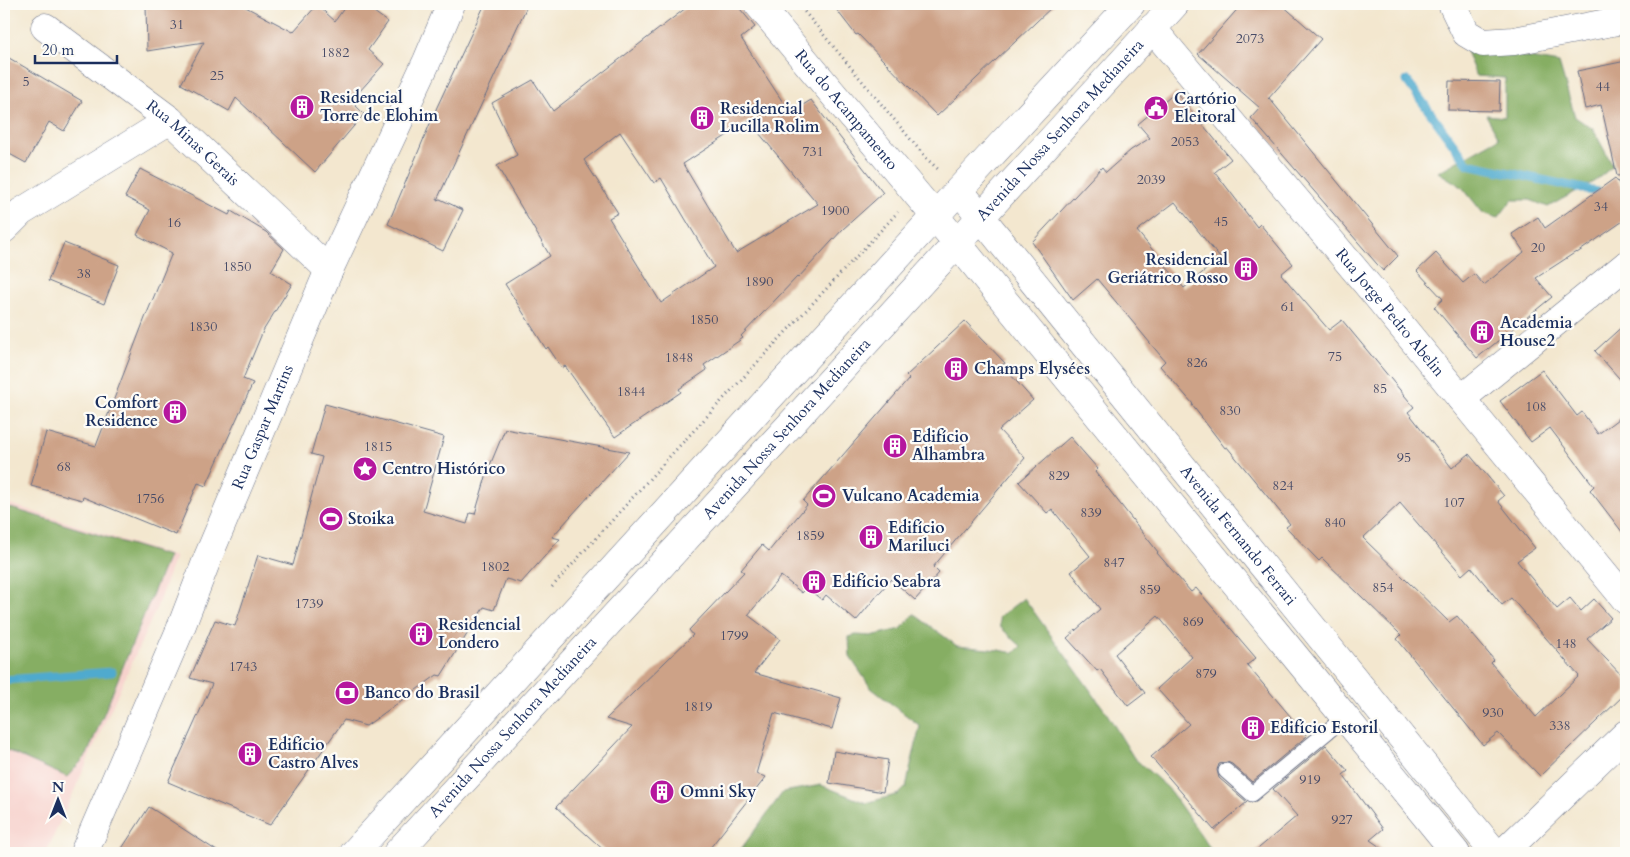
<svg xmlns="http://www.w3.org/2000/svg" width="1630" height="857" font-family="Cardo,serif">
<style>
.built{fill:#f7d0cb}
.forest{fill:#86ae64;stroke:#506e61}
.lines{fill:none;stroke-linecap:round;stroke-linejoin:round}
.stream{stroke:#50aace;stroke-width:9}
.building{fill:#cda287;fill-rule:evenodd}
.service-casing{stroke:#676f86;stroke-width:17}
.minor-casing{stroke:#676f86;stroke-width:29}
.secondary-casing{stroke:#676f86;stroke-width:29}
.primary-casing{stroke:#676f86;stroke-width:29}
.path{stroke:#676f86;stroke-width:3;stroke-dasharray:1 4;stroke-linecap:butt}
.service{stroke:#fff;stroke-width:15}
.minor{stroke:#fff;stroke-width:28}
.secondary{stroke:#fff;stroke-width:28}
.primary{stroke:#fff;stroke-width:28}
.labels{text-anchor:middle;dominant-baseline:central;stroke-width:4.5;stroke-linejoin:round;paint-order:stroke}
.number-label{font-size:14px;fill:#484c68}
.poi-label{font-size:16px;font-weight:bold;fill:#1b2f5e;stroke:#fdfcf7;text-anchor:start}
.street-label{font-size:16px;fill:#1b2f5e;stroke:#fdfcf7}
</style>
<rect width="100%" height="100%" fill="#fdfcf7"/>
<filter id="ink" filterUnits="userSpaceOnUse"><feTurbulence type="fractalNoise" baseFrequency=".02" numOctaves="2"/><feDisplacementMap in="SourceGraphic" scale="10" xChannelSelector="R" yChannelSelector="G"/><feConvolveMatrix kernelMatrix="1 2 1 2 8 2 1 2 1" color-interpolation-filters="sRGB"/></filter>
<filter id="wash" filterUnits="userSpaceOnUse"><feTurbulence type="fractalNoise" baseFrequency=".0096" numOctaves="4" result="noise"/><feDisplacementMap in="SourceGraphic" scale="20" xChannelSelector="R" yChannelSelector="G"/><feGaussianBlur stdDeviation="1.12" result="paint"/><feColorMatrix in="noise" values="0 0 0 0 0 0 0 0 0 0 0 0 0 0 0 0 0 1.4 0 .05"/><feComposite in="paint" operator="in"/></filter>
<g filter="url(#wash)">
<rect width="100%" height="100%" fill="#f3e7cf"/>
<path class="built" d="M4,502l171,55 -19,52 -110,244h-42z"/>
<g class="forest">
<path d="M1466,51l34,2 59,10 16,54 18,12 20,37 -18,15 -47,26 -18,-7h-18l-14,18 -15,-5 -21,-26 -24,-15 61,-34 -13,-23 19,2v-39l-29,-2z"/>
<path d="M4,506l164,50 -81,199 -20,22 -63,-28z"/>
<path d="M1024,598l82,114 28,46 34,30 42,60 -11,5h-461l45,-61 38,-7 45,18 33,-9 7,-7 14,-61 -49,-38 -21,-31 -1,-20 7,-2 15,1 30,-7 13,-15 43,32 42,4 15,3 7,-7 -21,-19 -1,-10z"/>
</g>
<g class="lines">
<g class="stream">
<path d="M1407,81l61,83 158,34"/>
<path d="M4,680l108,-8"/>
</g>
</g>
<g id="blocks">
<g class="building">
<path d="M146,4h94l53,28 24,-27 18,16 12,-17h16l25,18 -20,28 16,14 -33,37 13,13 -49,58 -79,-74 -7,13 -48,-27 23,-42 -57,9z"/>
<path d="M485,4h43l-91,196 3,-1 23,11 -20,41 -55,-27 49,-117z"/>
<path d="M691,4h45l19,23 -14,11 49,75 21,-13 72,93 -40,36 -45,49 -1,-1 -56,59 2,2 -39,27 3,5 -28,19 2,3 -66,45 -50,-71 -3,2 -14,-21 -2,2 -41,-65 45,-28 -53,-90 20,-11 -25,-52 41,-23 20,31zM749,121l69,83 -82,49 -53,-89zM620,132l34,51 7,-5 53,89 -53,36 -52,-85 9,-5 -34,-53z"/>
<path d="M832,4h223l-118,112 -79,-82 -2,1z"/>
<path d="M1242,4h39l40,35 -53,60 1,-1 129,158 -15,15 -132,-153 9,-10 -62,-54z"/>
<path d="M4,55l78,46 -18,30 -15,-9 -23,41 -22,-12z"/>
<path d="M1626,61v114l-9,1 -16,-71 -16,4 -8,-38z"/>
<path d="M1449,81l51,1 -1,29 -51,-1z"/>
<path d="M1176,92l55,67 -16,13 42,55 3,-3 33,40 -12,10 48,56 13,-10 72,87 -6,5 44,56 17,-14 35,42 -6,5 37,47 -18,13 40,48 13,-11 11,13 13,-12 17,19 -24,21 39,41v13l-86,83 -42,-43 -15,12 -86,-106 4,-4 -79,-77 -3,3 -33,-34 4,-3 -63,-77 -2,1 -33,-43 1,-1 -33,-38 5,-5 -68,-82 -24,21 -41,-58 70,-75 4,5 25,-22 19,-12 -12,-14zM1175,202l45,56 -36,30 -47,-57zM1400,503l62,72 9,-8 31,38 9,-7 68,78 -43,41 -45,-54 3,-3 -37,-44 -8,6 -86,-84z"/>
<path d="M140,169l89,46 2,-4 35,21 18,17 -13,22 21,13 -29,47 -20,48 10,4 -47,103 -8,-3 -22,52 -93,-38 -1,3 -51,-14 15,-54 50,14 49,-128 27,-65 -35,-18 13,-25 -25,-13z"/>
<path d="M1615,178l11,16v25l-49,34 -1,-1 -40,26 16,19 -75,61 -43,-51 9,-8 -26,-28 19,-18 27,30 11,-9 10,11 40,-33 -12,-18 26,-17 7,11z"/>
<path d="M64,243l55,22 -15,39 -56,-23z"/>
<path d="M965,321l40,42 -3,2 31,35 -34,30 26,28 -92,109 6,6 -24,27 -24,-21 -35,42 -30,-26 -4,5 -15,-12 -5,5 -21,-17 -33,39 32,24 -26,34 87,25 -9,31 -58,-16 -18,61 10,3 -60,76h-99l-51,-46 76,-80 -26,-8 87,-84 -4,-5 55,-58 -3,-2 21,-25 7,6 38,-46 -4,-4 106,-122 -3,-3z"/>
<path d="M1626,323v63l-31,-35z"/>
<path d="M1542,370l35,46 5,-4 16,22 28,-21v124l-36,-47 4,-4 -44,-58 -19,14 -31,-41z"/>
<path d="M325,404l119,33 -21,74 44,13 3,-11 5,1 13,-44 17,-41 124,23 -77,85 8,2 -39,44 -15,-4 -12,31 -10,-3 -43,69 -4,-1 -71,51 -22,-6 -74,105 -102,-43 44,-98 -22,-6 25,-58 20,6 23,-71 35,10 29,-108 -11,-3z"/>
<path d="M1070,437l28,32 -3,3 63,80 -1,1 34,39 5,-4 60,70 -9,7 60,71 -55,46 -20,-18 -5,-2 -8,2 -2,6 2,8 28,24 -33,28 -63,-73 38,-33 -32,-35 35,-32 -34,-41 -43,38 30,39 -17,13 -28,-37 -3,2 -30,-33 33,-29 -29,-37 19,-16 -38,-47 -5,4 -28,-31z"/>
<path d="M1326,745l22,26 -5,4 40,54 -13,11 19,13h-136l44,-37 -24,-27z"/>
<path d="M834,751l54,9 -5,32 -54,-9z"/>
<path d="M149,807l16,10 55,36h-101z"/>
</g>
</g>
</g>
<g filter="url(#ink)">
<use href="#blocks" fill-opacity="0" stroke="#676f86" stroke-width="1"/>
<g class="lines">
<defs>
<path id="service" d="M1226,771l26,23 93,-77"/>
<g id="minor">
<path d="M1452,4l14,29 17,10 31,-2 103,-20 9,-3"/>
<path id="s1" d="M45,27l125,93 159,150"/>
<path id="s2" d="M1152,28l224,267 250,305"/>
<path d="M4,229l17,-17 149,-92"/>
<path d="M1461,399l165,-134"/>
<path id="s3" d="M84,853l96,-223 28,-73 121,-287 98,-209 24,-57"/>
<path d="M1503,853l123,-119"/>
</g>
<g id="secondary">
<path id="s4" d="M758,4l177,212 521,637"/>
<path id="s5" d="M959,190l536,663"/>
</g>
<g id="primary">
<path d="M354,853l581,-637 196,-212"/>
<path id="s6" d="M397,853l584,-636 194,-213"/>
</g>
</defs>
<use href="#service" class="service-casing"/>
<use href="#minor" class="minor-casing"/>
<use href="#secondary" class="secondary-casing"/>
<use href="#primary" class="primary-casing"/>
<g class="path">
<path d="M798,4l129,155 13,12"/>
<path d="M552,587l119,-132 227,-243"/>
</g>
<use href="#service" class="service"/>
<use href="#minor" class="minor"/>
<use href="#secondary" class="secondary"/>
<use href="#primary" class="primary"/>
</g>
</g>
<defs>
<symbol id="building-disc" viewBox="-11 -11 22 22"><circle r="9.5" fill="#b5179e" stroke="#fdfcf7"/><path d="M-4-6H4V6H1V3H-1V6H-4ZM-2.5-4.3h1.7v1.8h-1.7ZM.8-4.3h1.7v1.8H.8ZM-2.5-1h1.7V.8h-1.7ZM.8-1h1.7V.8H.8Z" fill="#fff"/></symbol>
<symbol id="civic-disc" viewBox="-11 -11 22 22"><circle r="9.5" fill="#b5179e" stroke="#fdfcf7"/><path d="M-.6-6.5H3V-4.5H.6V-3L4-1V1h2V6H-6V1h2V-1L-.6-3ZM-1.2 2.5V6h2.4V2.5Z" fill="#fff"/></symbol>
<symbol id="sight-disc" viewBox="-11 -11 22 22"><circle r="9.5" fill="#b5179e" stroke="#fdfcf7"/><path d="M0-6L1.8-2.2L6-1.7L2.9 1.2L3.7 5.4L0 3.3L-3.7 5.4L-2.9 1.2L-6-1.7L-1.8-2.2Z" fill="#fff"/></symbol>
<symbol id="stadium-disc" viewBox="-11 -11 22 22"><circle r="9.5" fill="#b5179e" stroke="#fdfcf7"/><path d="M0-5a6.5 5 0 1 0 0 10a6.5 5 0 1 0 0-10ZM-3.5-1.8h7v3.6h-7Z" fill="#fff"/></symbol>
<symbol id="bank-disc" viewBox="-11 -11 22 22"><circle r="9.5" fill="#b5179e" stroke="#fdfcf7"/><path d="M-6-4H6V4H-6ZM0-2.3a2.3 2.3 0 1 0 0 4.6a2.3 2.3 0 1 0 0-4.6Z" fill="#fff"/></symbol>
</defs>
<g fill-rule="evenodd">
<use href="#building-disc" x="288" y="93" width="28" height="28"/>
<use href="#civic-disc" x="1142" y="94" width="28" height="28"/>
<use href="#building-disc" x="688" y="104" width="28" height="28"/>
<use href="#building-disc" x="1232" y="255" width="28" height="28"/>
<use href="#building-disc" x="1468" y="318" width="28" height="28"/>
<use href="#building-disc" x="942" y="355" width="28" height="28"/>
<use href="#building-disc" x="161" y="398" width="28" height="28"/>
<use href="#building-disc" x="881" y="432" width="28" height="28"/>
<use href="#sight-disc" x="351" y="455" width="28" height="28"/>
<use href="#stadium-disc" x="810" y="482" width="28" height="28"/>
<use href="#stadium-disc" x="317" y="505" width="28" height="28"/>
<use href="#building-disc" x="857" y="523" width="28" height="28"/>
<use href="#building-disc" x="800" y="568" width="28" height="28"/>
<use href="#building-disc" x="407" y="620" width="28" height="28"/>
<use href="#bank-disc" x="333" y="679" width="28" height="28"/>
<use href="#building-disc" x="1239" y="714" width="28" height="28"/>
<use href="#building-disc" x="236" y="740" width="28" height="28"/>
<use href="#building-disc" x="648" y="778" width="28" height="28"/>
</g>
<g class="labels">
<g class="number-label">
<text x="177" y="24">31</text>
<text x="1250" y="38">2073</text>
<text x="335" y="52">1882</text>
<text x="217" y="75">25</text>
<text x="26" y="81">5</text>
<text x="1603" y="86">44</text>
<text x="1185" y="141">2053</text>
<text x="813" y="151">731</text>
<text x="1151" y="179">2039</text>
<text x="1601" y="206">34</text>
<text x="835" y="210">1900</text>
<text x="1221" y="221">45</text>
<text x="174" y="222">16</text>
<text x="1538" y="247">20</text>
<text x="237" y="266">1850</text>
<text x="84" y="273">38</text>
<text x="759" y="281">1890</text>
<text x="1288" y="306">61</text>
<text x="704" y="319">1850</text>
<text x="203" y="326">1830</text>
<text x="1335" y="356">75</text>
<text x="679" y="357">1848</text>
<text x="1197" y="362">826</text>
<text x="1380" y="388">85</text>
<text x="631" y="391">1844</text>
<text x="1536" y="406">108</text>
<text x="1230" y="410">830</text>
<text x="378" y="446">1815</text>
<text x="1404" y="457">95</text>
<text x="64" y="466">68</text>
<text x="1059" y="475">829</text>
<text x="1283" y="485">824</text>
<text x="150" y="498">1756</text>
<text x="1454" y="502">107</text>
<text x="1091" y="512">839</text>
<text x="1335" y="522">840</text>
<text x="810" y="535">1859</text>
<text x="1114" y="562">847</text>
<text x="495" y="566">1802</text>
<text x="1383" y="587">854</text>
<text x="1150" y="589">859</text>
<text x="309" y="603">1739</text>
<text x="1193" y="621">869</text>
<text x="734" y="635">1799</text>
<text x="1566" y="643">148</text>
<text x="243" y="666">1743</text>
<text x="1206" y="673">879</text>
<text x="698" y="706">1819</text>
<text x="1493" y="712">930</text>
<text x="1560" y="725">338</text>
<text x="1310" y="779">919</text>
<text x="1342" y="819">927</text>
</g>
<g class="poi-label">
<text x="320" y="98">Residencial<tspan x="320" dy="18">Torre de Elohim</tspan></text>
<text x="1174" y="99">Cartório<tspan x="1174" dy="18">Eleitoral</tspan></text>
<text x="720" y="109">Residencial<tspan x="720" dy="18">Lucilla Rolim</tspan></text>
<text x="1228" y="260" text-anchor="end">Residencial<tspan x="1228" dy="18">Geriátrico Rosso</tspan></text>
<text x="1500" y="323">Academia<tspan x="1500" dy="18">House2</tspan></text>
<text x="974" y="369">Champs Elysées</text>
<text x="158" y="403" text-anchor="end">Comfort<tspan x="158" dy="18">Residence</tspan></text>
<text x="912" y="437">Edifício<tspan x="912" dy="18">Alhambra</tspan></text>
<text x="382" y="469">Centro Histórico</text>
<text x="842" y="496">Vulcano Academia</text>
<text x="348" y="519">Stoika</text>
<text x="888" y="528">Edifício<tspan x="888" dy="18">Mariluci</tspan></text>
<text x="832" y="582">Edifício Seabra</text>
<text x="438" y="625">Residencial<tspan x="438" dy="18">Londero</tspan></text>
<text x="364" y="693">Banco do Brasil</text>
<text x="1270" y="728">Edifício Estoril</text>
<text x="268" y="745">Edifício<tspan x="268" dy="18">Castro Alves</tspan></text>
<text x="680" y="792">Omni Sky</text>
</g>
<g class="street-label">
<text stroke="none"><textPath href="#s4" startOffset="138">Rua do Acampamento</textPath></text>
<text stroke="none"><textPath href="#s6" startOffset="981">Avenida Nossa Senhora Medianeira</textPath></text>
<text stroke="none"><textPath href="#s1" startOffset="188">Rua Minas Gerais</textPath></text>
<text stroke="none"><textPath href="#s2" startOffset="371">Rua Jorge Pedro Abelin</textPath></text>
<text stroke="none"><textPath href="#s3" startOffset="462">Rua Gaspar Martins</textPath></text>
<text stroke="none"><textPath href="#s6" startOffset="576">Avenida Nossa Senhora Medianeira</textPath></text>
<text stroke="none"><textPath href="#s5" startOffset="444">Avenida Fernando Ferrari</textPath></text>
<text stroke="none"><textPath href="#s6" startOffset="171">Avenida Nossa Senhora Medianeira</textPath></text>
</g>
</g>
<rect width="1630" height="857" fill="none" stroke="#fdfcf7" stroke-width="20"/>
<g transform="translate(58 800)" stroke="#fdfcf7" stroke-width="4" paint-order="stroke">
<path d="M0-4L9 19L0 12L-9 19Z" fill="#1b2f5e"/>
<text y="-8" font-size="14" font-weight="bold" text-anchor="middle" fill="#1b2f5e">N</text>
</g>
<path d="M35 55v8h82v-8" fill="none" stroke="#1b2f5e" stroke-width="2.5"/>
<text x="42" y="55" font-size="15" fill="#1b2f5e" stroke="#fdfcf7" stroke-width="4" paint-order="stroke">20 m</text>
</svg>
